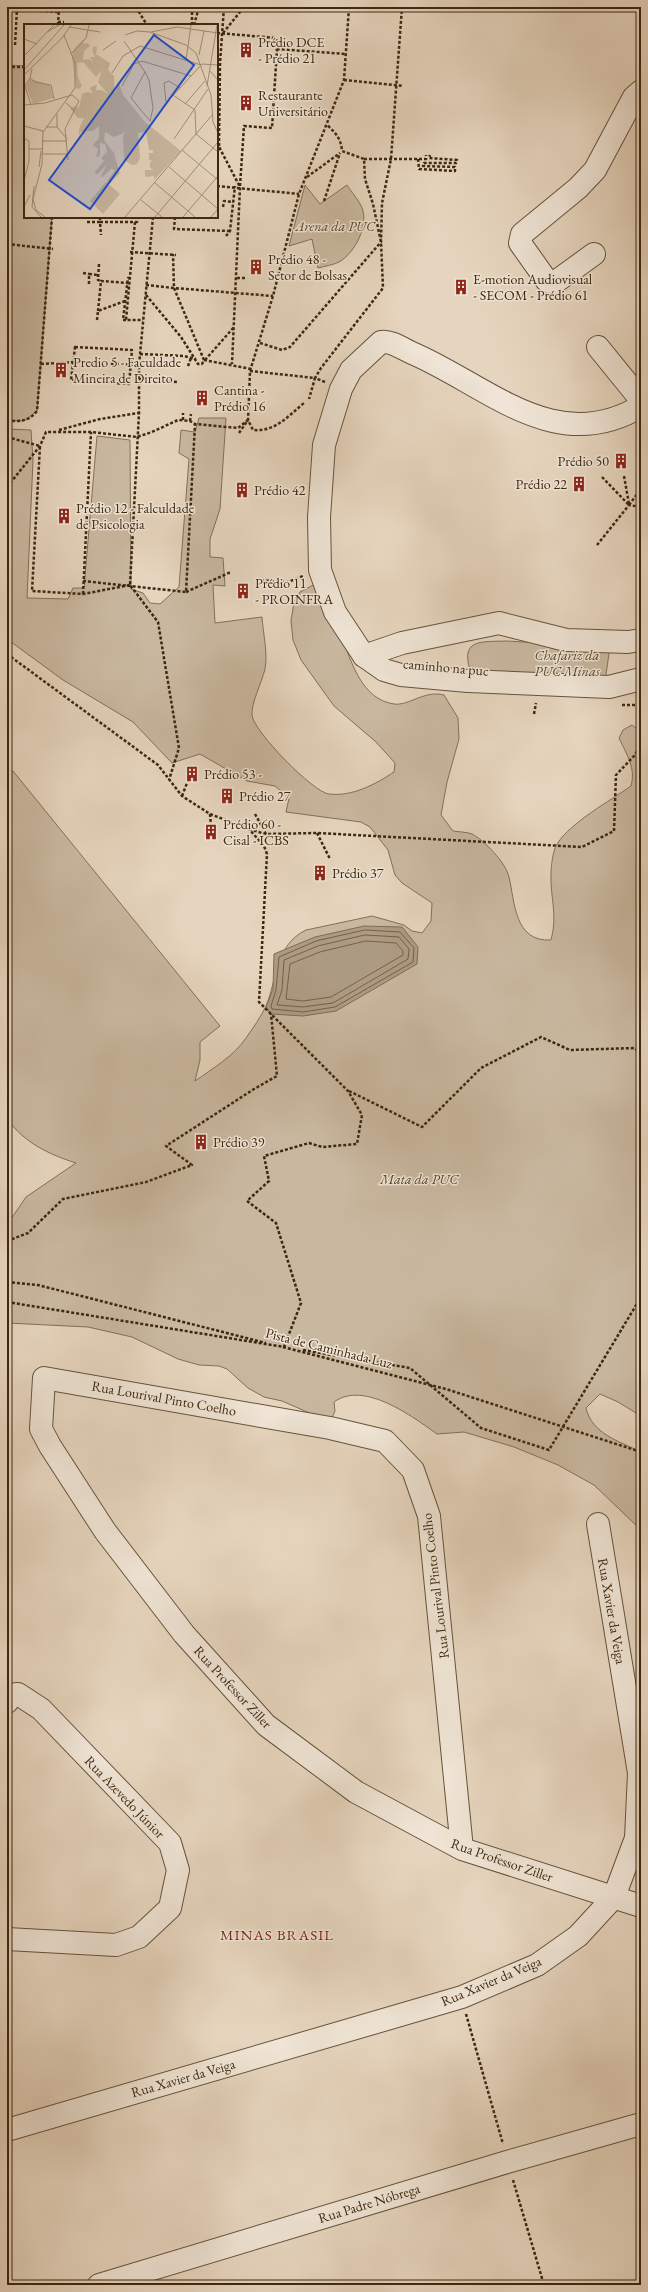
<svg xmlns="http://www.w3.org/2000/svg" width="648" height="2292" font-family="'EB Garamond',serif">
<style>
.green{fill:#c9b8a0;stroke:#837058}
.water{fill:#ad9a82;stroke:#806c54}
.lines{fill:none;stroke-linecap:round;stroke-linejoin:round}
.shore{stroke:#756148;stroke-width:1}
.minor-casing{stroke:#67533b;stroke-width:24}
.path{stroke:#3d280f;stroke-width:2.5;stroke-dasharray:3 2;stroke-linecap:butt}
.minor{stroke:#efe4d5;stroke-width:22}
.labels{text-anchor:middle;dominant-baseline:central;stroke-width:3;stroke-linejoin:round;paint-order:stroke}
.poi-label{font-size:14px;fill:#3d280f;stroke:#efe4d5;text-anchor:start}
.park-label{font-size:14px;font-style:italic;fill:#59452c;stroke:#efe4d5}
.street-label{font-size:14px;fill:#3d280f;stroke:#efe4d5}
.neighbourhood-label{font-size:15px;letter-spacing:1px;fill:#7a1f14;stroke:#efe4d5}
.inset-road{fill:none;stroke:#a29078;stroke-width:1}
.view{fill:#1d4ed8;fill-opacity:0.15;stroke:#1d4ed8;stroke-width:2}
.inset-edge{fill:none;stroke:#3d280f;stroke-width:2}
</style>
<rect width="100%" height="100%" fill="#e6d5be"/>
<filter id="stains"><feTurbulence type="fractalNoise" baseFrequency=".005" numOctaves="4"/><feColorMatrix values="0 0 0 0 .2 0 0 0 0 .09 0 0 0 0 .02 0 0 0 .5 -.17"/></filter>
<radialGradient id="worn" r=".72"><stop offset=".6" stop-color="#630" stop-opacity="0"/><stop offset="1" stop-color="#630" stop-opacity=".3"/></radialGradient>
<g class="green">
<path d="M7,65l18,1v151h27l-15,194 -13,10 -17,-1z"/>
<path d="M305,185l15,19 27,-19c4,7 12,15 15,23 7,17 -7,45 -23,54 -6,3 -14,4 -21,6l-6,-29 -23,7z"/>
<path d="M199,418h27l-6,91 -10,30v18l13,1 2,28 -12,-1 2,38 47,-6c1,16 6,36 3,52 -3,13 -14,34 -13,46 1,16 62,78 77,79 23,3 47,-10 65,-22l1,-9 -19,-21 -42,-36 -33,-46 -8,-20 -2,-19 3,-19 6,-10 19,-10c8,18 15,36 22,54 11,26 20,63 53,68 15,2 30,-14 50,-9l14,23 1,21 -12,43 -6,33 12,16c6,1 14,1 19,3 12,6 34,29 37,43 6,25 5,65 42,63 7,-25 -1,-43 0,-66 0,-8 2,-24 6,-30 14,-22 53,-43 74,-58 5,-18 -4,-31 -12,-48l4,-8 9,-5 9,7v684l-23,-14 -18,-8 -14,14c6,26 33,33 55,44v78l-47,-45 -36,-20 -44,-18 -50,-15 -27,2c-24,-17 -73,-54 -103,-32l1,9 -4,9 -10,-2 -39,-17 -18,-4 -16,-9 -21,-19 -8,-3 -20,-1 -21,-6 -46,-22 -44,-10 -81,-4v-98l19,-28 50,-34c-28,-9 -51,-20 -69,-44v-344l6,-4 207,255 -20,16v18l-5,21c17,-12 39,-25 51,-43 7,-10 15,-21 20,-32 11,-26 9,-61 40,-76l66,-14 32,9 8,6 10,2 9,-12 1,-18 -30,-20 -7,-8 -7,-25 -18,-23 -9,-5 -75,-10 3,-14 -14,-12 -28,-5 -47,-27 -28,9 -39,-41 -70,-42 -56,-41v-210l24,1 2,30 -6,138 41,1 5,-11h11l13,-152 33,4 1,149 12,4 7,10 10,1 19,-17 10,-128 -10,-6 2,-23 14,2z"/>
<path d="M507,641l103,6 -5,34 -135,-11c-10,-32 13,-28 37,-29z"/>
</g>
<path class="water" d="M364,926l38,1 16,20 -1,17 -81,47 -33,5 -32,-2 -5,-7 7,-18 1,-35 41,-17z"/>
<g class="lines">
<g class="shore">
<path d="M365,930l35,2 14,16 -1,14 -78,45 -32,5 -31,-3 -1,-3 5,-16 3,-33 37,-16z"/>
<path d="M365,935l34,2 10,12 -1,10 -75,44 -30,4 -26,-2 5,-15 2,-30 34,-14z"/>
<path d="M366,941l30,2 7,8v4l-72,42 -28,4 -17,-2 4,-35 30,-12z"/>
</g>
<defs>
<g id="minor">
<path d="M594,254l-40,29 -7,-2 -27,-38 2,-9 56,-46 17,-18 39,-73 7,-6"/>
<path d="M598,347l43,53"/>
<path d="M641,406c-85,52 -154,-21 -229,-53 -9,-4 -22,-13 -31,-11l-30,28 -10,19 -17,56 -5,72 1,53 15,42 29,44 20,14 17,5 67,6 141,6 32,-8"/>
<path d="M364,656l38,-13 97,-20 67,17 62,2 13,-2"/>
<path d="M7,1702l4,-7 7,-1 23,15 129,134 8,27 -8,38 -31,29 -23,8 -109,-6"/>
<path d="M462,1849l-33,-333 -16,-46 -28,-29 -55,-13 -286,-50 -3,51 9,17 55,85 79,103 82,91 90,67 106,57 179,57"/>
<path d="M7,2130l455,-133 75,-32 41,-29 36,-39 22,-59 3,-65 -41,-249"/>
<path d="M99,2285l408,-123 134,-38"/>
</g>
</defs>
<use href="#minor" class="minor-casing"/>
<g class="path">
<path d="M17,7v2l41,3"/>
<path d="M136,7l11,18"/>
<path d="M192,7v18"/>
<path d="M58,22h6"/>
<path d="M58,25l1,-18"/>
<path d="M194,25l5,-18"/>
<path d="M217,33l59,5 1,11 69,5"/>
<path d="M223,33l21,-26"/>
<path d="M15,45l2,-36"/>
<path d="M7,67h18"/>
<path d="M344,80l59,6"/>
<path d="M217,143l23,44 -8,177"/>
<path d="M219,146l1,-83 4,-56"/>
<path d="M364,159h62v-4"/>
<path d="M418,159l1,10 36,2v-4l-32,-1 1,-3h32l1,-3 -28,-2 1,-3"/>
<path d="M307,177l33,-24"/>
<path d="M217,186l82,8"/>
<path d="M240,186l4,-60 28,2 5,-79"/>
<path d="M324,201l16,-48"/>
<path d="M223,207l1,-6 9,1"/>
<path d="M100,217v5h37l1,-5"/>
<path d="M153,217l-14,148v48l-9,172 28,37 21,126 -10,32"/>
<path d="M175,217l-1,12 56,2"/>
<path d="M87,222h13l1,13"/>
<path d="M135,222l-9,98h17"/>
<path d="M226,236l4,-5 5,-45"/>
<path d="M7,244l46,5"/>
<path d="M130,252l46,3"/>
<path d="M99,264l-1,16 3,1"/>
<path d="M83,273l6,1"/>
<path d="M237,278h8"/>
<path d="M89,284v-10l9,1"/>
<path d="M146,285l28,3 -1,-34"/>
<path d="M146,295l35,42 17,27h4l2,-4 -30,-72 99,8"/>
<path d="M98,311l3,-30 27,2"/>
<path d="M97,320l1,-9 27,-10"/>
<path d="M126,320h-3l5,-42h2"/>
<path d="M260,343l22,7 8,-3 91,-105 1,-39 9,-44 11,-152"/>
<path d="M75,347l57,3 -3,34 -58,-4z"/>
<path d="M140,354l44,2 12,3"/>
<path d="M204,360l47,9"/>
<path d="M205,360l29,-33"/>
<path d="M41,364l32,-2 66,3"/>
<path d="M188,366l3,-8"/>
<path d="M250,371l65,7 -6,21"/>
<path d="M139,379l39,3"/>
<path d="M325,382l-10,-4 6,-10 62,-80 -2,-46 -8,-38 -8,-25 -1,-20 -22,-8c-1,-12 -6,-18 -15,-26"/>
<path d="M183,420v-7"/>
<path d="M7,421c14,0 21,1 30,-10l15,-194"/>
<path d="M190,421l1,-7"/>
<path d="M59,430l41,-11 39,-6"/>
<path d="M239,433l9,-13 2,-49 23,-75 26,-102 45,-114 5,-73"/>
<path d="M7,437l33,9 -8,145 51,3 47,-9"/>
<path d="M639,454l-3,-2 5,5"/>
<path d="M624,476l5,28"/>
<path d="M602,477l27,28"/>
<path d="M7,487l33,-41 6,-14h45l46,5 15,-5 26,-12 12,1 5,3 43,4 10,-8 5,10c22,2 34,-13 51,-27"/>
<path d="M629,505l12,-16"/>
<path d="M597,545l32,-40 12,2"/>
<path d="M256,580l32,2 15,-6"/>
<path d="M83,581l103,11 9,-168"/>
<path d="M186,592l45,-20"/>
<path d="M83,594l8,-162"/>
<path d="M7,654l151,111 24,31 28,18 39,15 15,17 3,8 -8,148 89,89 14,24 -5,29 -35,3 -13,-4 -45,13 5,25 -22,20 29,22 25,80 -17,44 -277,-45"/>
<path d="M622,705h19"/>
<path d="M534,714l2,-11"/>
<path d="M182,796l5,-13"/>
<path d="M210,814l1,12"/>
<path d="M255,814l11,20 51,-1 265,14 32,-16 2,-56 18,-19 7,-11"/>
<path d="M249,829l16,5"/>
<path d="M317,833l13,26"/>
<path d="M349,1091l73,36 59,-59 60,-31 29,13 65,-2 6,7"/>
<path d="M7,1241l21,-8 35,-34 83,-17 46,-17 -26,-19 88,-57 23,-13 -6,-62"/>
<path d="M7,1282l31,3 228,58"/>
<path d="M283,1347l163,42 195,63"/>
<path d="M303,1350l107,18 71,60 68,22 92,-153"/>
<path d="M466,2014l37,130"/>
<path d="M513,2180l31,105"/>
</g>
<use href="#minor" class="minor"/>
</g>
<defs>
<symbol id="building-bare" viewBox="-9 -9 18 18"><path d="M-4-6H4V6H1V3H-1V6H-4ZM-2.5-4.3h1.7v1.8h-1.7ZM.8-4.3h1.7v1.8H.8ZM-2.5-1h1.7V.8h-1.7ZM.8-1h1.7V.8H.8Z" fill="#8f2418" stroke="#efe4d5" stroke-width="2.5" paint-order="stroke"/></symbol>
</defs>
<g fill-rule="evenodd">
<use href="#building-bare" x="235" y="39" width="22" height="22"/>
<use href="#building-bare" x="235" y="92" width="22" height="22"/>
<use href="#building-bare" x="245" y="256" width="22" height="22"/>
<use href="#building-bare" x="450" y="276" width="22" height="22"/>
<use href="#building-bare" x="50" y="359" width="22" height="22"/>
<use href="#building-bare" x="191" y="387" width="22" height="22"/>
<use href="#building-bare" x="610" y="450" width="22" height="22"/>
<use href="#building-bare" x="568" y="473" width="22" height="22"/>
<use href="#building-bare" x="231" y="479" width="22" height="22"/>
<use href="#building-bare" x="53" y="505" width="22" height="22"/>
<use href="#building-bare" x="232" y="580" width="22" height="22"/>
<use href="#building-bare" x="181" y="763" width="22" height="22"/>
<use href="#building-bare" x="216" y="785" width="22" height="22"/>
<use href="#building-bare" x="200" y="821" width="22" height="22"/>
<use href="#building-bare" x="309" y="862" width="22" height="22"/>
<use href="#building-bare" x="190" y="1131" width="22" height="22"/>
</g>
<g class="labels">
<g class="poi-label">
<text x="258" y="42">Prédio DCE<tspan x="258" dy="16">- Prédio 21</tspan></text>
<text x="258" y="95">Restaurante<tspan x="258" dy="16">Universitário</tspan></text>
<text x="268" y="259">Prédio 48 -<tspan x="268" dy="16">Setor de Bolsas</tspan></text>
<text x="473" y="279">E-motion Audiovisual<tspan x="473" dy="16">- SECOM - Prédio 61</tspan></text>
<text x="73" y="362">Predio 5 - Faculdade<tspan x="73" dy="16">Mineira de Direito</tspan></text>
<text x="214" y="390">Cantina -<tspan x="214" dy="16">Prédio 16</tspan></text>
<text x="609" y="461" text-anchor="end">Prédio 50</text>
<text x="567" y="484" text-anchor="end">Prédio 22</text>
<text x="254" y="490">Prédio 42</text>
<text x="76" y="508">Prédio 12 - Falculdade<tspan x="76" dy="16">de Psicologia</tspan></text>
<text x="255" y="583">Prédio 11<tspan x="255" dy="16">- PROINFRA</tspan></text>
<text x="204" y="774">Prédio 53 -</text>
<text x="239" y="796">Prédio 27</text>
<text x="223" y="824">Prédio 60 -<tspan x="223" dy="16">Cisal - ICBS</tspan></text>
<text x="332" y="873">Prédio 37</text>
<text x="213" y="1142">Prédio 39</text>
</g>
<g class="park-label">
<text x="335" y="226">Arena da PUC</text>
<text x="567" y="655">Chafariz da<tspan x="567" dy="16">PUC Minas</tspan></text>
<text x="419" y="1179">Mata da PUC</text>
</g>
<g class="street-label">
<text transform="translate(446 667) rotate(5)">caminho na puc</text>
<text transform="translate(329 1348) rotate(14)">Pista de Caminhada Luz</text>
<text transform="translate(164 1398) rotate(10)">Rua Lourival Pinto Coelho</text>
<text transform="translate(435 1586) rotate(-97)">Rua Lourival Pinto Coelho</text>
<text transform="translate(612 1611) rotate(80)">Rua Xavier da Veiga</text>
<text transform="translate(233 1687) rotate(47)">Rua Professor Ziller</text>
<text transform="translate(125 1797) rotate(46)">Rua Azevedo Júnior</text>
<text transform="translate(502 1860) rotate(19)">Rua Professor Ziller</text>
<text transform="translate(491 1981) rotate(-23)">Rua Xavier da Veiga</text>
<text transform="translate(183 2078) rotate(-16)">Rua Xavier da Veiga</text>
<text transform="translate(369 2203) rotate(-17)">Rua Padre Nóbrega</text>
</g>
<g class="neighbourhood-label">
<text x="277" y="1934">MINAS BRASIL</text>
</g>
</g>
<g transform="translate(24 24)">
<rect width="194" height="194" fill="#e6d5be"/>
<path d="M61,14l-2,6 5,-1 2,3 -6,5 -1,9 6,-1 4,4 -3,-6h5l-3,-7 2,-4 3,1 -1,7 14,9 -2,7 6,6 1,18 3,-13 5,14 22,27 36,29 -27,29v-4l-9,1v-7h9l-4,-2v-6l3,-1 -4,-1v-7h4v-3h-4l-3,-18 -8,1 2,25 -3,6 -5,1 -8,-5 -1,-25 3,-3 -12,5 -9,-5 -1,8 10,13 6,20 -10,10 -3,-2 8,-11 -4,-1 -8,8 -2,-1 6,-12 -9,10 -4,-1 10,-12 -3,-3 6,-6 -2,-8 -5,-1v13l-4,1 2,-8 -5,-4 6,-7v-12l-6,5h-7l-2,4 -3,-4 -2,5v-7l5,-11h-6l-8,-10 5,-2 4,2 3,-14 5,-2 6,1 -3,-4 2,-3 5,-1 -1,5h6l6,4 -10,-12 4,-12 -6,7 -13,-15 -6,1 1,14 4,9 -3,3 -3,-1 -4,-31 2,-8zM6,55l20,6 3,13 -20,6 -7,-18zM82,158l14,12 -17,20 -13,-13z" fill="#c9b8a0"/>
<path class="inset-road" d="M45,3l31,5M23,8l12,-7M127,8l26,-5 41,6M101,11l12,-4 13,1 36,13 10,8 15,42 2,27 5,11M0,15l13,5M100,17l21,31 4,8 4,28 -3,13 -19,-23 14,-26M79,26l13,-9M47,30l15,-16 3,-13M175,31l5,-24M0,32l30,-31M162,36l5,-35M0,46l40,-45M186,47l8,9M88,49l11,-17 17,-10 61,19M0,51l38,-37 9,-13M6,54l5,4 16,3 3,14M1,62l6,19M98,62l12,-22 8,-3 49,15M183,62l10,-61M0,63l6,-9 2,-9M156,64l-11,-7 -5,2 2,19h1l35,-38 16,1M149,71l22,15M42,79l9,8M161,80l20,-23M0,81l21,-2 27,-8 7,6 -14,28 3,31M171,86l1,24 22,18M0,102l19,5 -1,33 -9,35 3,11 9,7M22,103h11l10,12M33,103v-13M19,108l32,-44v-25l-11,-28M0,114l5,3v20l-5,20M150,115l34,-50M18,117h25M5,125h14M158,126l36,30M19,130h24M15,143l2,-16M145,143l49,42 -7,8M131,159l40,34M10,162l-2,21 9,10M117,176l21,17M0,183l6,-12M101,193l88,-103M131,193l63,-75M159,193l35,-41"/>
<path class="view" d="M130,11l40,30 -104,144 -41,-29z"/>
<rect width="194" height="194" class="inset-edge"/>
</g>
<rect width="648" height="2292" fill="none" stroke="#e6d5be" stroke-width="24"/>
<rect x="8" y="8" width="632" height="2276" fill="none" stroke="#3d280f" stroke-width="2"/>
<rect x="12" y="12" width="624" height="2268" fill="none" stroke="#3d280f"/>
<rect width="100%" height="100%" filter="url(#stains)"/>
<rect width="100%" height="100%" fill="url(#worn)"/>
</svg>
